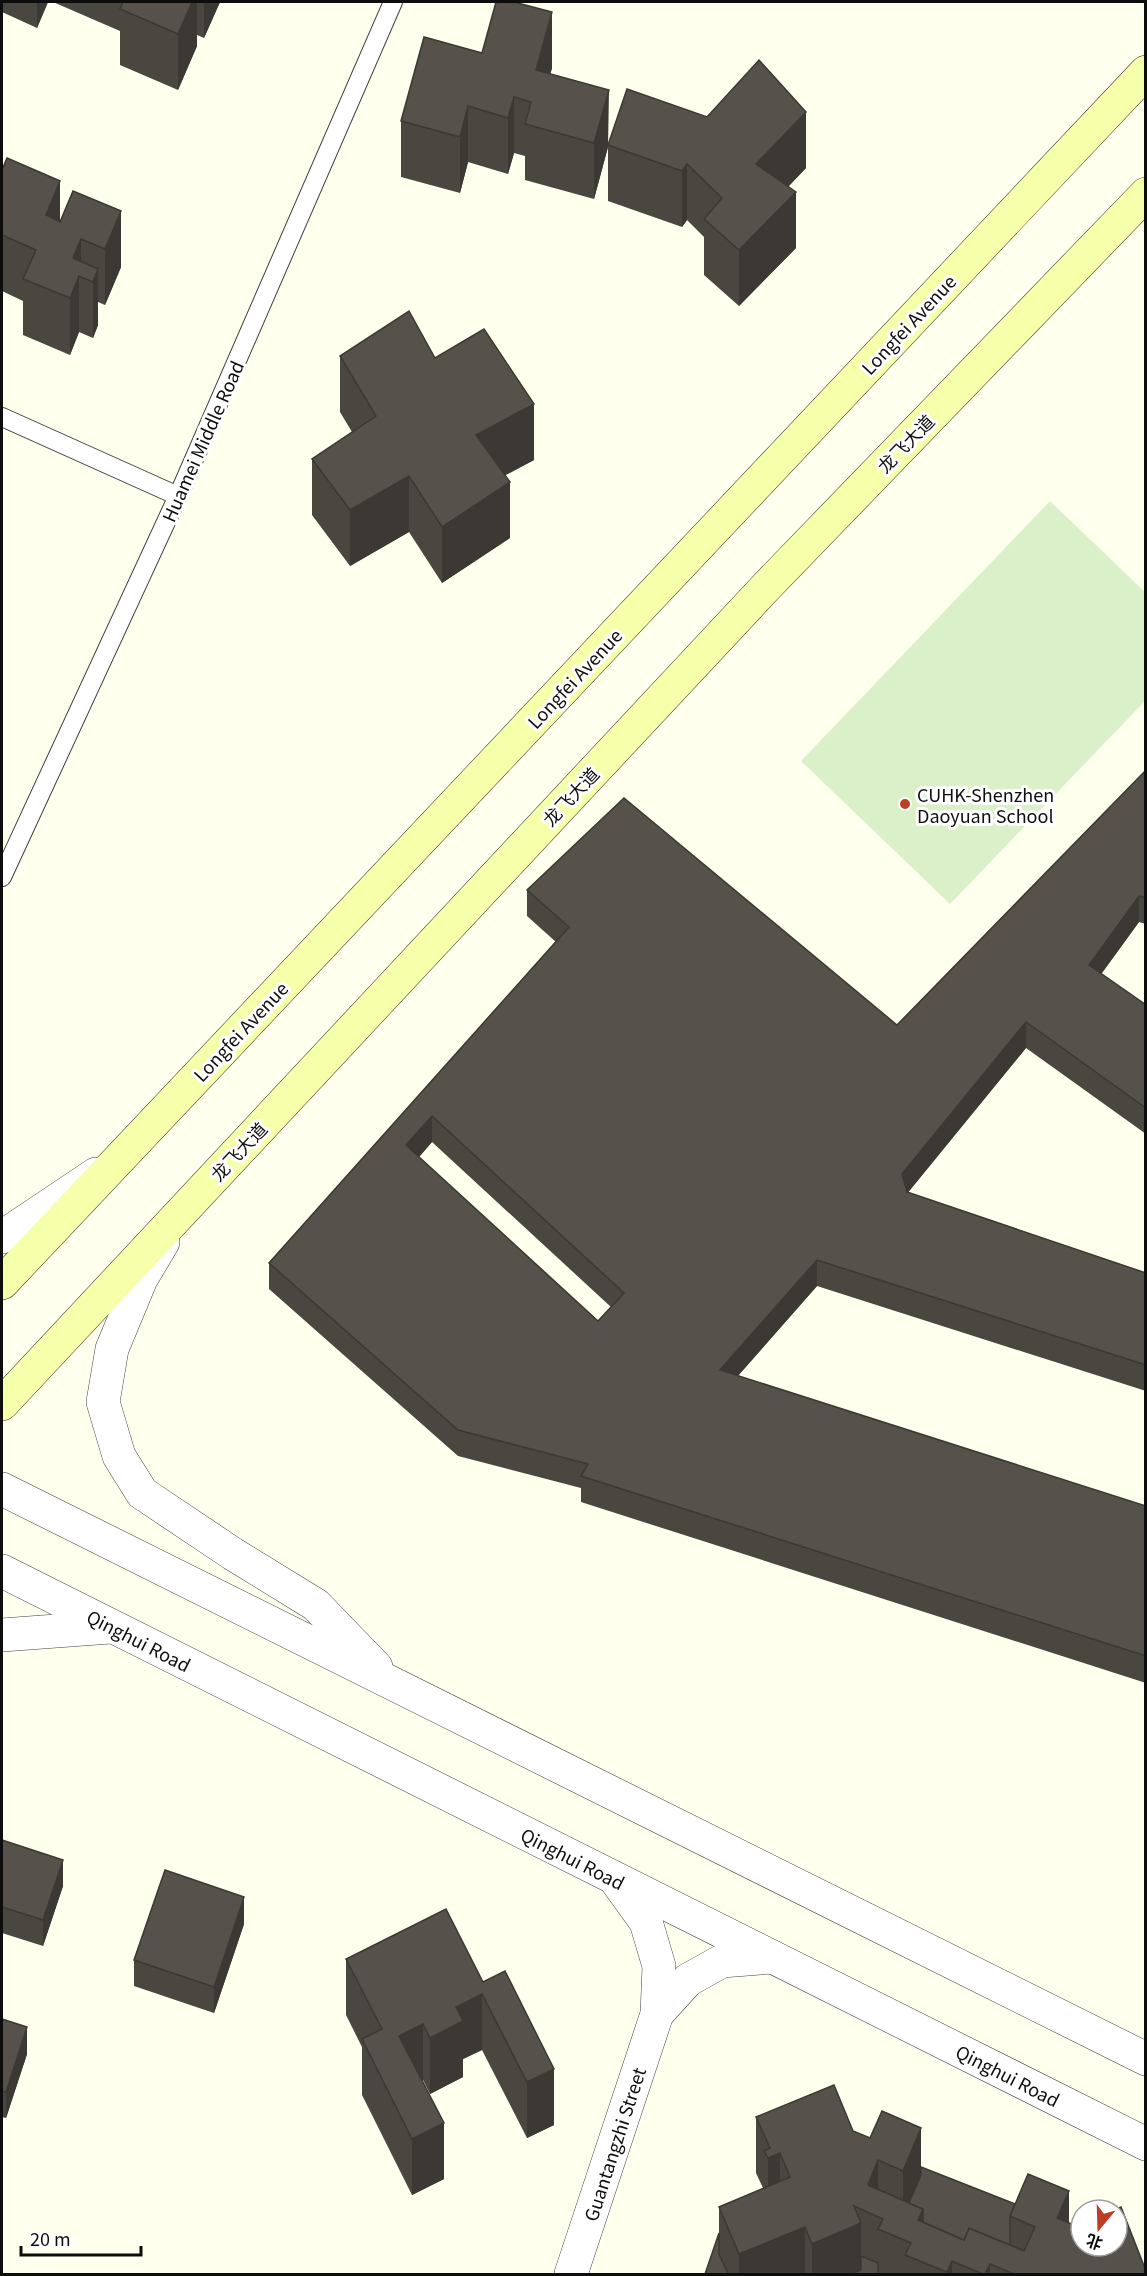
<svg xmlns="http://www.w3.org/2000/svg" width="1147" height="2276" font-family="Georgia,'Noto Sans SC',serif">
<style>
.pitch{fill:#daf0c9}
.lines{fill:none;stroke-linecap:round;stroke-linejoin:round}
.service-casing{stroke:#404040;stroke-width:20}
.minor-casing{stroke:#404040;stroke-width:34}
.tertiary-casing{stroke:#404040;stroke-width:34}
.secondary-casing{stroke:#2f2f2f;stroke-width:34}
.service{stroke:#fff;stroke-width:18}
.minor{stroke:#fff;stroke-width:33}
.tertiary{stroke:#fff;stroke-width:33}
.secondary{stroke:#f6ffa9;stroke-width:33}
.wall{fill:#4a4640;fill-rule:evenodd}
.shaded-wall{fill:#3c3934}
.building{fill:#56514a;stroke:#3c3934;stroke-width:1.5;fill-rule:evenodd}
.poi-dot{fill:#be3e25;stroke:#fff;stroke-width:2}
.labels{text-anchor:middle;dominant-baseline:central;stroke-width:6;stroke-linejoin:round;paint-order:stroke}
.street-label{font-size:18px;fill:#0d0d0d;stroke:#fff}
.poi-label{font-size:18px;fill:#0d0d0d;stroke:#fff;text-anchor:start}
</style>
<rect width="100%" height="100%" fill="#ffe"/>
<path class="pitch" d="M1050,501l95,91v109l-195,203 -149,-143z"/>
<g class="lines">
<defs>
<g id="service">
<path d="M2,417l176,79"/>
<path d="M2,877l176,-381 215,-494"/>
</g>
<g id="minor">
<path d="M657,2014l31,-34 34,-19 50,-4"/>
<path d="M571,2274l86,-260 2,-48 -13,-44 -31,-43"/>
</g>
<g id="tertiary">
<path d="M2,1237l94,-63"/>
<path d="M163,1242l-22,37 -29,70 -9,53 16,54 23,37 91,61 83,51 60,62"/>
<path d="M2,1489l1144,570"/>
<path d="M2,1571l1144,573"/>
<path d="M2,1635l108,-8"/>
</g>
<g id="secondary">
<path d="M2,1283l1144,-1211"/>
<path d="M2,1404l763,-816 381,-394"/>
</g>
</defs>
<use href="#service" class="service-casing"/>
<use href="#minor" class="minor-casing"/>
<use href="#tertiary" class="tertiary-casing"/>
<use href="#secondary" class="secondary-casing"/>
<use href="#service" class="service"/>
<use href="#minor" class="minor"/>
<use href="#tertiary" class="tertiary"/>
<use href="#secondary" class="secondary"/>
</g>
<g class="wall">
<path d="M2,2h46l-11,26 -35,-16z"/>
<path d="M53,2h167l-16,36 -7,-3v11l-19,44 -58,-25v-34z"/>
<path d="M482,53l70,15 -2,6 59,69 197,25 -18,19 8,61 -57,58 -35,-31v-38l-17,-17 -5,7 -74,-26v-54l-14,52 -69,-19v-24l-11,-3 -6,21 -40,-12 -8,31 -59,-16v-56z"/>
<path d="M2,170l58,51 13,-30 48,76 -16,38 -7,-3v23l-5,13 -14,-6 -9,23 -47,-20v-34l-21,-10z"/>
<path d="M340,356l95,2 99,102 -29,15 5,63 -68,45 -33,-51 -59,34 -38,-51v-56l40,-27 -12,-20z"/>
<path d="M1146,770v154l-7,-2 -38,52 45,31v129l-120,-86 -118,144 238,81v118l-329,-105 -79,90 408,130v177l-565,-181v-14l-123,-32 -189,-167v-26l287,-321 -29,-26v-26l370,135zM432,1142l179,165 -13,14 -179,-164z"/>
<path d="M2,1840l61,46 -20,60 -41,-13z"/>
<path d="M446,1909l108,216 -27,13 -45,-88 -19,9v18l-33,17 -7,-14 -1,1 22,98 -32,16 -50,-100v-48l-16,-32v-56z"/>
<path d="M244,1924l-30,89 -80,-27v-26z"/>
<path d="M2,2019l25,35 -21,64 -4,-1z"/>
<path d="M756,2117l97,14 68,36 94,37 54,19 77,51h-441l14,-41v-26l44,-19 -7,-15z"/>
</g>
<g class="shaded-wall">
<path d="M37,2h11l-11,26z"/>
<path d="M192,2h5v44l-19,44v-56z"/>
<path d="M204,2h16l-16,36z"/>
<path d="M552,12v56l-16,58v-56z"/>
<path d="M609,90l-1,57 -14,52v-56z"/>
<path d="M514,97v56l-6,21v-56z"/>
<path d="M468,106v56l-8,31v-56z"/>
<path d="M806,112v56l-50,52v-56z"/>
<path d="M687,164v56l-5,7v-56z"/>
<path d="M60,181v56l-14,-22z"/>
<path d="M796,192v56l-57,58v-56z"/>
<path d="M121,211v56l-16,38v-56z"/>
<path d="M81,239v38l-2,-1v56l-9,23v-57l3,-40z"/>
<path d="M98,269v56l-5,13v-56z"/>
<path d="M534,404v56l-58,31v-56z"/>
<path d="M409,476v56l-59,34v-56z"/>
<path d="M510,482v56l-68,45v-56z"/>
<path d="M1139,896v26l-50,69v-26z"/>
<path d="M1026,1022v26l-124,152v-26z"/>
<path d="M432,1116v26l-26,30v-27z"/>
<path d="M817,1260v26l-97,110v-26z"/>
<path d="M63,1860v26l-20,60v-26z"/>
<path d="M244,1897v27l-30,89v-26z"/>
<path d="M482,1994v56l-19,9v18l-33,17v-56l26,-31z"/>
<path d="M423,2024v56l-24,12v-56z"/>
<path d="M27,2027v27l-21,64v-26z"/>
<path d="M554,2069v56l-27,13v-56z"/>
<path d="M444,2123v56l-32,16v-56z"/>
<path d="M921,2128v56l-18,43v-56z"/>
<path d="M780,2153v56l-12,5v-56z"/>
<path d="M878,2160v56l-10,-31z"/>
<path d="M1069,2191v56l-12,-29z"/>
<path d="M923,2209v53l-5,-42z"/>
<path d="M861,2223v51h-49v-30z"/>
<path d="M805,2227v47h-66v-19l-4,-8z"/>
<path d="M952,2261v13h-5v-2z"/>
<path d="M990,2264v10h-5z"/>
</g>
<g class="building">
<path d="M123,2h69l-14,32 -58,-25z"/>
<path d="M496,2h18l38,10 -16,58 73,20 -15,53 -69,-19 6,-22 -17,-5 -6,21 -40,-12 -8,31 -59,-16 23,-84 58,16z"/>
<path d="M759,60l47,52 -50,52 40,28 -57,58 -35,-31 18,-21 -35,-34 -5,7 -74,-26 19,-56 80,28z"/>
<path d="M7,158l53,23 -14,34 14,7 13,-31 48,20 -16,38 -24,-10 -8,19 25,11 -5,13 -14,-6 -9,22 -47,-19 13,-29 -34,-15v-65z"/>
<path d="M409,311l26,47 49,-29 50,75 -58,31 34,47 -68,45 -33,-51 -59,34 -38,-51 64,-43 -36,-60z"/>
<path d="M1146,770v128l-7,-2 -50,69 57,40v103l-120,-86 -124,152 5,18 239,81v92l-329,-105 -97,110 426,136v150l-565,-180 7,-12 -130,-34 -189,-167 300,-336 -42,-37 97,-92 273,227zM432,1116l192,177 -26,28 -192,-176z"/>
<path d="M2,1840l61,20 -20,60 -41,-13z"/>
<path d="M165,1870l79,27 -30,90 -80,-27z"/>
<path d="M446,1909l37,73 22,-11 49,98 -27,13 -45,-88 -26,13 7,14 -33,17 -7,-14 -24,12 45,87 -32,16 -50,-100 20,-10 -36,-70z"/>
<path d="M2,2019l25,8 -21,65 -4,-1z"/>
<path d="M834,2085l19,46 17,7 12,-27 39,17 -18,43 -25,-11 -10,25 55,24 -5,11 46,20 5,-12 55,23 11,-24 -25,-11 18,-42 41,17 -12,27 17,7 7,-2v23h36v-36h-3l7,-3 25,64v3h-132l-24,-10 -5,10h-2l-31,-13 -5,11 -42,-17 6,-12 -33,-14 5,-10 -29,-13 7,17 -49,21 -7,-17 -66,27 -20,-47 71,-30 -10,-24 -12,5 -4,-7 6,-3 -14,-31z"/>
<path d="M921,2167l94,37 -5,12v29l-41,-17 -5,12 -41,-18v-13l-14,-6 12,-28z"/>
<path d="M719,2233v21l9,20h-23z"/>
<path d="M861,2256l17,7v11h-27l10,-4z"/>
</g>
<circle class="poi-dot" cx="905" cy="804" r="6"/>
<g class="labels">
<g class="street-label">
<text transform="translate(908 324) rotate(-47)">Longfei Avenue</text>
<text transform="translate(202 441) rotate(-66)">Huamei Middle Road</text>
<text transform="translate(905 443) rotate(-46)">龙飞大道</text>
<text transform="translate(574 678) rotate(-47)">Longfei Avenue</text>
<text transform="translate(570 796) rotate(-47)">龙飞大道</text>
<text transform="translate(240 1031) rotate(-47)">Longfei Avenue</text>
<text transform="translate(238 1151) rotate(-47)">龙飞大道</text>
<text transform="translate(139 1640) rotate(27)">Qinghui Road</text>
<text transform="translate(573 1858) rotate(27)">Qinghui Road</text>
<text transform="translate(1008 2075) rotate(27)">Qinghui Road</text>
<text transform="translate(614 2144) rotate(-72)">Guantangzhi Street</text>
</g>
<g class="poi-label">
<text x="917" y="794">CUHK-Shenzhen<tspan x="917" dy="21">Daoyuan School</tspan></text>
</g>
</g>
<rect width="1147" height="2276" fill="none" stroke="#0d0d0d" stroke-width="6"/>
<g transform="translate(1099 2228) rotate(199)"><circle r="28" fill="#ffffff" stroke="#9e9e9e" stroke-width="1.5"/>
<path d="M0-4.5L10 22L0 15L-10 22Z" fill="#be3e25"/>
<text y="-9" font-size="16" font-weight="bold" text-anchor="middle" fill="#0d0d0d">北</text>
</g>
<path d="M21 2246v9h120v-9" fill="none" stroke="#0d0d0d" stroke-width="3"/>
<text x="30" y="2246" font-size="18" fill="#0d0d0d" stroke="#ffffff" stroke-width="4.5" paint-order="stroke">20 m</text>
</svg>
